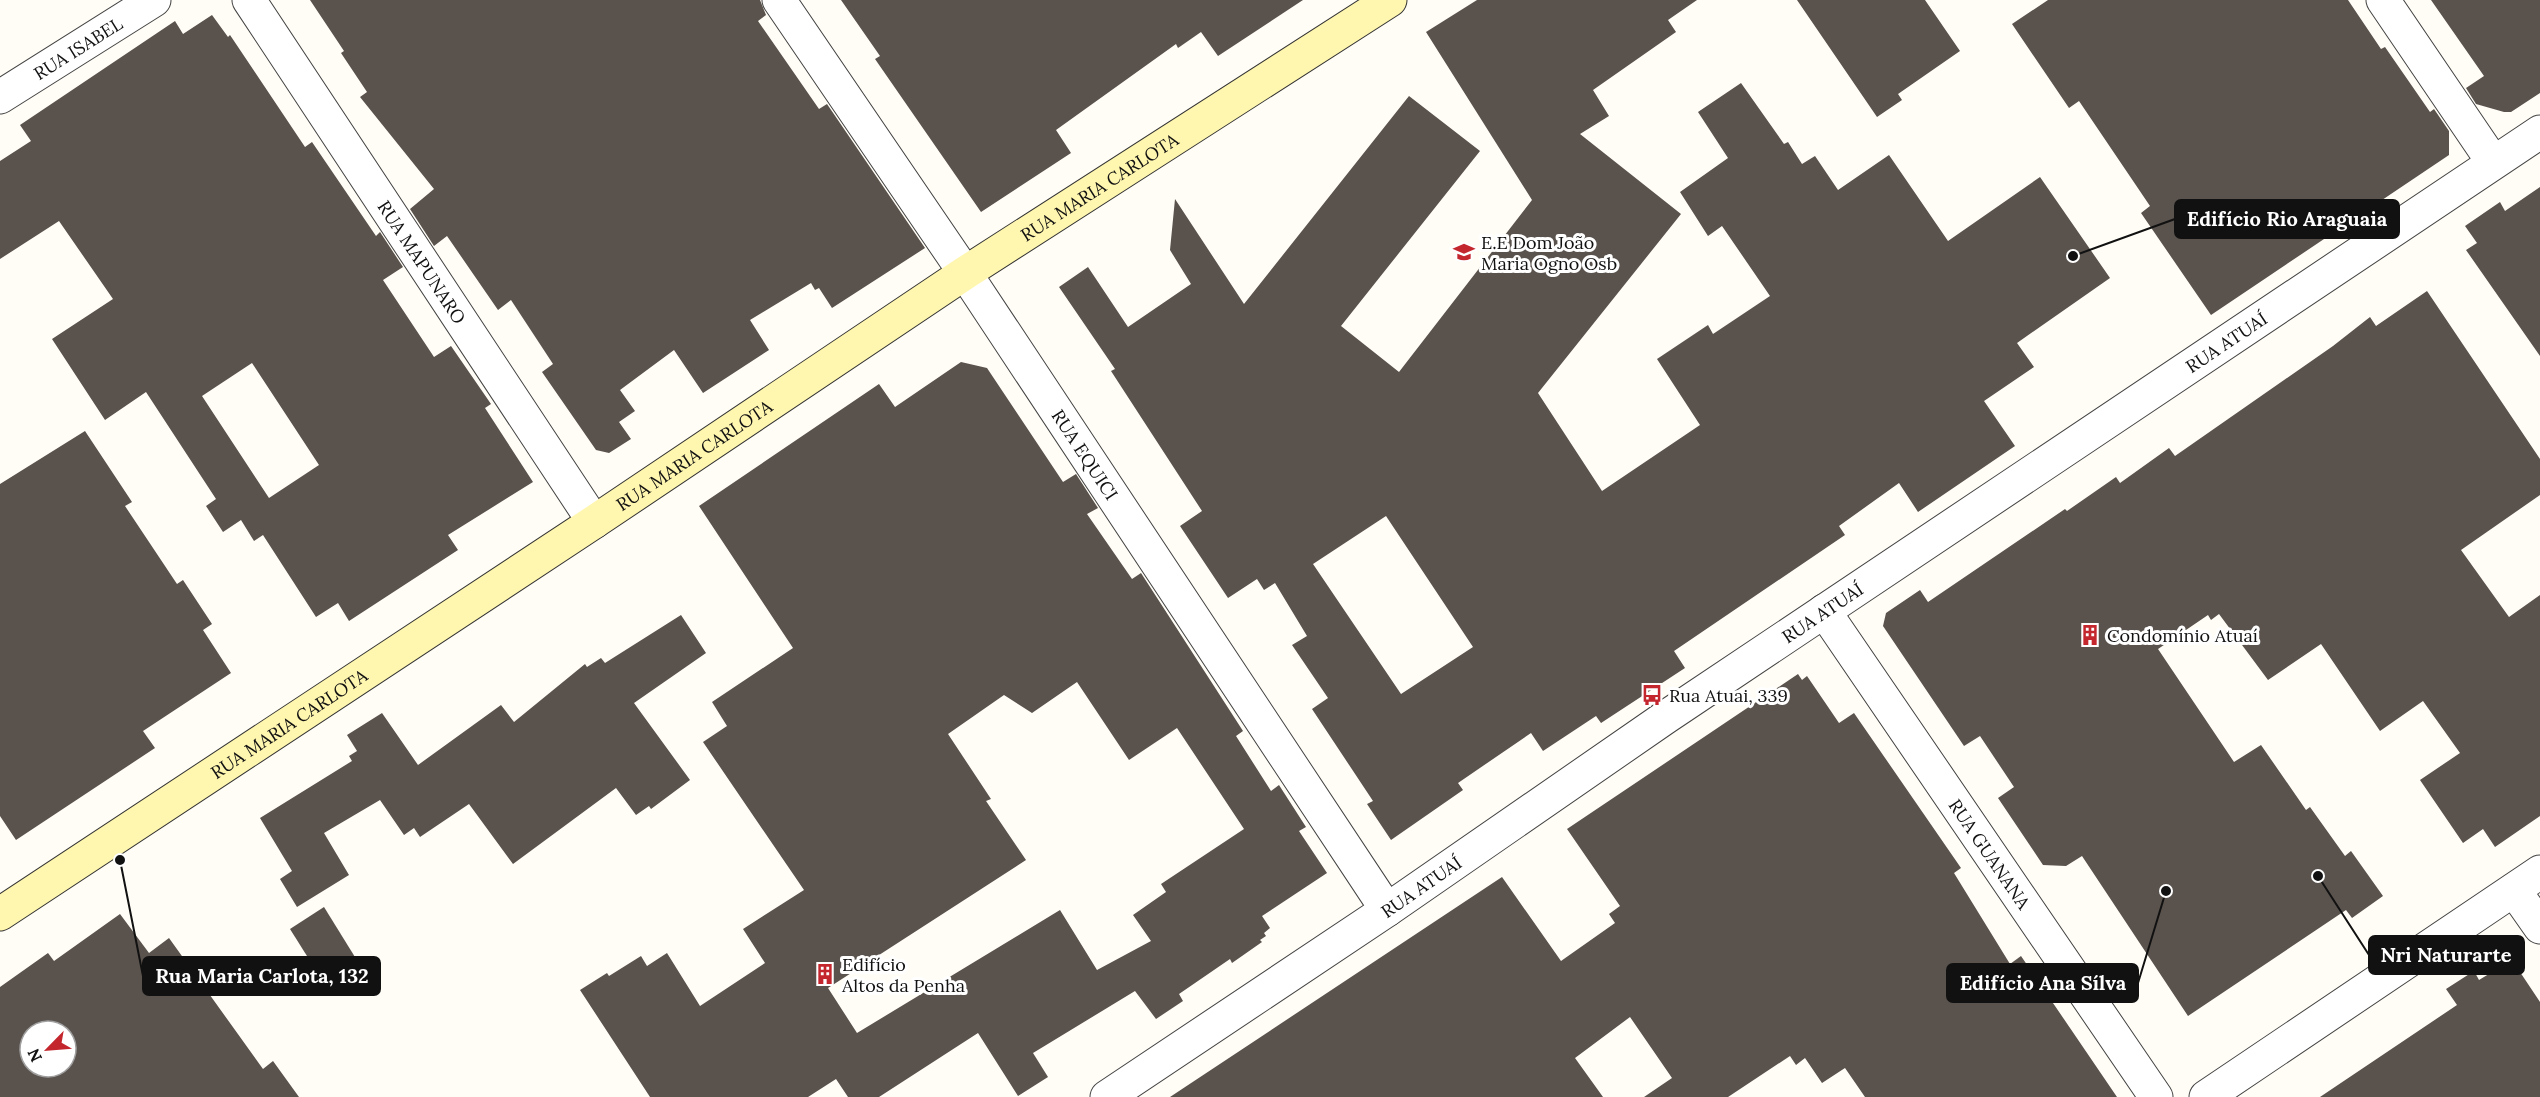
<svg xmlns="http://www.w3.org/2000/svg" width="2540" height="1097" font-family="Lora,serif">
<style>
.building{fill:#5a524d;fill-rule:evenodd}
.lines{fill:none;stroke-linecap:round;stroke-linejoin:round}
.street-casing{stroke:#444;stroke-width:35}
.secondary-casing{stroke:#333;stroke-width:35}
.street{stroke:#fff;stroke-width:33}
.secondary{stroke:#fff6b0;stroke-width:33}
.labels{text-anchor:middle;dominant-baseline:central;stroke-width:6;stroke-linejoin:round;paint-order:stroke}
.street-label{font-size:18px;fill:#111;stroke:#fff}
.poi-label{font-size:18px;fill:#111;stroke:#fff;text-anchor:start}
.leader{fill:none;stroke:#111;stroke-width:2}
.callout-dot{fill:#111;stroke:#fff;stroke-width:2}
.callout{fill:#111;stroke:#111;stroke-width:2}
.callout-label{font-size:20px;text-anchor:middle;font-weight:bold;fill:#fff}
</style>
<rect width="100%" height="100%" fill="#fffdf5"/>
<g class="building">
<path d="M310,0h450l6,15 -8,6 61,88 8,-5 98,144 -93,60 -13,-20 -4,2 -4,-7 -61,37 19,30 -66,43 -29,-43 -54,40 15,21 -16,11 12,17 -22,14 -13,-3 -54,-78 11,-8 -42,-64 -13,10 -51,-74 -13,10 -24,-37 24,-20 -74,-92 7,-5 -26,-39 3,-2z"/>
<path d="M841,0h462l-85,56 -17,-24 -23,16 -2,-4 -120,86 15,23 -90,59 -106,-153 5,-3z"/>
<path d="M1477,0h220l-29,20 8,12 -83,58 16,26 -29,18 101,80 -143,179 64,98 98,-66 -43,-66 51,-34 5,9 57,-38 -48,-70 -14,10 -28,-44 48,-34 -30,-46 43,-29 43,61 4,-2 14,22 13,-8 23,34 51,-35 59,86 92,-64 70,101 -93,65 17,24 -50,34 31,45 -97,66 -19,-29 -60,43 6,9 -171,116 11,17 -84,55 -5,-7 -53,35 -12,-18 -73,50 5,7 -72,50 -24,-36 6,-3 -61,-92 16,-11 -36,-53 15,-9 -32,-53 -11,7 -7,-11 -29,19 -48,-72 22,-15 -91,-140 4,-2 -56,-82 29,-20 40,60 63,-43 -21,-34 5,-51 69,105 165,-208 71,55 -139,175 58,46 133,-172 -106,-168zM1386,516l87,131 -72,47 -88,-130z"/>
<path d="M1797,0h128l35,51 -62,43 4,6 -25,17z"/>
<path d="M2048,0h300l33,49 4,-2 45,65 4,-3 15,22v24l-238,160 -70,-102 9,-7 -71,-105 -10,7 -57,-84z"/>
<path d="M2431,0h109v93l-29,19h-7l-28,-8 -10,-16 18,-12z"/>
<path d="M212,15l16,22 2,-2 75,112 7,-5 64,94 4,-4 23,35 -20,13 51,77 17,-11 40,58 -6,4 48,74 -85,53 10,15 -109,71 -11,-18 -22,14 -53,-82 -9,6 -13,-21 -18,12 -17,-26 10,-7 -70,-107 -41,28 -53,-81 61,-40 -54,-78 -59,38v-98l31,-20 -11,-16 155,-104 8,13zM252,363l67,102 -50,33 -67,-102z"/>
<path d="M2540,187v169l-74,-106 11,-7 -12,-17 35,-24 5,9z"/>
<path d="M2427,291l113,168v36l-79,55 48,67 31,-22v221l-45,31 -12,-18 -20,14 -43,-63 40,-27 -37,-52 -43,30 -59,-87 -53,36 -49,-66 -8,6 -3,-5 -50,34 76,113 27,-17 45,65 4,-3 35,49 6,-5 32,45 -31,22 -6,-8 -158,106 -106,-160 -16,10 -23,-1 -45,-67 16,-11 -34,-51 -16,10 -81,-120 3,-13 34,-23 8,12 137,-93 2,2 49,-34 4,6 49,-35 6,8 158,-110 37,-29 6,9z"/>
<path d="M961,362l26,6 76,114 13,-8 22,34 -11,6 45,65 9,-6 102,158 -7,5 35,55 8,-6 27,42 -7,4 28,42 -65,43 8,12 -6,5 2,3 -6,4 2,2 -30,21 -2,-4 -51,35 4,7 -27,18 -21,-28 -102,62 15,24 -30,19 -40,-63 -99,64h-31l-12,-18 -28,18h-158l-70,-107 27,-17 2,3 32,-20 6,10 20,-13 33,53 65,-43 -22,-34 61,-39 -101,-148 24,-16 -15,-24 81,-54 -94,-142 180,-122 16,23zM1077,682l52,78 48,-32 67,101 -83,55 5,8 -33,23 18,26 -54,29 -37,-60 -203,123 -29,-45 198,-128 -40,-59 5,-2 -43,-65 56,-39 28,18z"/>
<path d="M85,431l47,71 -7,4 52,78 6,-4 29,44 -9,6 28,43 -88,58 12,17 -139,92 -16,-24v-332z"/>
<path d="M681,615l25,38 -72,50 56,77 -39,29 -2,-3 -13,9 -20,-27 -103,76 -44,-60 -49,33 -6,-9 -10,7 -24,-35 -56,33 25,42 -52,32 -17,-28 12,-8 -32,-53 92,-57 -3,-5 8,-5 -10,-16 35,-22 36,52 83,-60 13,17 71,-58 2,3 14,-9 4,5z"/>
<path d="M1798,674l4,6 5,-4 32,47 15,-10 107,155 -7,5 56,91 11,-8 96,141h-252l-20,-29 -23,15 -17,-25 -9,7 -6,-9 -62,41h-84l28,-19 -42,-61 -55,41 28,39h-433l332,-220 59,84 54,-38 -6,-9 11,-8 -53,-77z"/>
<path d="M324,907l39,63 -34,21 -39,-62z"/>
<path d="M120,914l29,39 20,-15 94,131 10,-8 26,36h-299v-110l48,-34 6,8zM30,1031h36v36h-36z"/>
<path d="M2512,960l28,42v95h-220l137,-92 -11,-16 28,-18 5,9z"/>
</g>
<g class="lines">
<defs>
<g id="street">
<path id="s1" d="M249,0l345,522"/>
<path id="s2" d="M779,0l186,273 422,637"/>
<path d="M2383,0l110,162"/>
<path id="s3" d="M0,97l154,-97"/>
<path id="s4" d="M1824,611l332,486"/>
<path d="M2514,890l26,37"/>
<path id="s5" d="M1107,1097l280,-187 279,-193 874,-585"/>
<path d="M2206,1097l334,-225"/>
</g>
<g id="secondary">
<path id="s6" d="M0,914l594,-392 371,-249 425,-273"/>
</g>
</defs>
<use href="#street" class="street-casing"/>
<use href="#secondary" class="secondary-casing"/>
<use href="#street" class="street"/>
<use href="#secondary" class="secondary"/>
</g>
<defs>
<symbol id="school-bare" viewBox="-9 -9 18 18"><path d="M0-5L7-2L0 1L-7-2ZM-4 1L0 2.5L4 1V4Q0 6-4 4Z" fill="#c4262e" stroke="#fff" stroke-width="2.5" paint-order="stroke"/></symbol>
<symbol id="building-bare" viewBox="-9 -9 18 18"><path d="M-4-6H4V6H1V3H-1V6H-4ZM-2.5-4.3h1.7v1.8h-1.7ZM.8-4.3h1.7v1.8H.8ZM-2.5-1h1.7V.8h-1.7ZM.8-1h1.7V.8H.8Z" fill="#c4262e" stroke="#fff" stroke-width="2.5" paint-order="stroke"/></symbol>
<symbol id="bus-bare" viewBox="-9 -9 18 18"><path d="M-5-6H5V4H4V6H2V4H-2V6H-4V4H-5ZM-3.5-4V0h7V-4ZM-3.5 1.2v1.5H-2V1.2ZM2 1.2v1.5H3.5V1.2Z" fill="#c4262e" stroke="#fff" stroke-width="2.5" paint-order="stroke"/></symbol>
</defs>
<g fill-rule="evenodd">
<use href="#school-bare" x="1449" y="237" width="30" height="30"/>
<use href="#building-bare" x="2075" y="620" width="30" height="30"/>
<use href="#bus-bare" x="1637" y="680" width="30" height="30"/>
<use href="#building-bare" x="810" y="959" width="30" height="30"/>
</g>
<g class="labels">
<g class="street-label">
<text stroke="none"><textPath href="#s3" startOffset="92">RUA ISABEL</textPath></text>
<text stroke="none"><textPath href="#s6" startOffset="1318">RUA MARIA CARLOTA</textPath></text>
<text stroke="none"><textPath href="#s1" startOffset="314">RUA MAPUNARO</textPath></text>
<text stroke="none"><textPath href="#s5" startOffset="1350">RUA ATUAÍ</textPath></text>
<text stroke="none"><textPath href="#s2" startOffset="548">RUA EQUICI</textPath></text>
<text stroke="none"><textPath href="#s6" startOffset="832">RUA MARIA CARLOTA</textPath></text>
<text stroke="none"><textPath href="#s5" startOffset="864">RUA ATUAÍ</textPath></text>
<text stroke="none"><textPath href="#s6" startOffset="346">RUA MARIA CARLOTA</textPath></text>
<text stroke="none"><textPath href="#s4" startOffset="294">RUA GUANANA</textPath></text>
<text stroke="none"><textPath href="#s5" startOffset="378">RUA ATUAÍ</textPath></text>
</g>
<g class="poi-label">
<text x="1481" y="242">E.E Dom João<tspan x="1481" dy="21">Maria Ogno Osb</tspan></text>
<text x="2107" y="635">Condomínio Atuaí</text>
<text x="1669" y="695">Rua Atuai, 339</text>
<text x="842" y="964">Edifício<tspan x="842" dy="21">Altos da Penha</tspan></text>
</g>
</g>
<path class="leader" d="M2073 256L2175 219M2318 876L2369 955M120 860L143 976M2166 891L2138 983"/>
<g class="callout-dot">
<circle cx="2073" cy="256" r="6"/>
<circle cx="2318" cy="876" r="6"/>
<circle cx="120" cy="860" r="6"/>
<circle cx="2166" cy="891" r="6"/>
</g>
<g class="callout">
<rect x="2175" y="200" width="224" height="38" rx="6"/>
<rect x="2369" y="936" width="155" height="38" rx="6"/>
<rect x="143" y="957" width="237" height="38" rx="6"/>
<rect x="1947" y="964" width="191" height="38" rx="6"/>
</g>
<g class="callout-label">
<text x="2287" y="226">Edifício Rio Araguaia</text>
<text x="2446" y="962">Nri Naturarte</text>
<text x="262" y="983">Rua Maria Carlota, 132</text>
<text x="2043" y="990">Edifício Ana Sílva</text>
</g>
<g transform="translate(48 1049) rotate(245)"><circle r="28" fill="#ffffff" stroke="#a0a0a0" stroke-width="1.5"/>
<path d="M0-4.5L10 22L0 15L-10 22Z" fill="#c4262e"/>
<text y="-9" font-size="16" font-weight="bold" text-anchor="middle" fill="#111111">N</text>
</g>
</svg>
